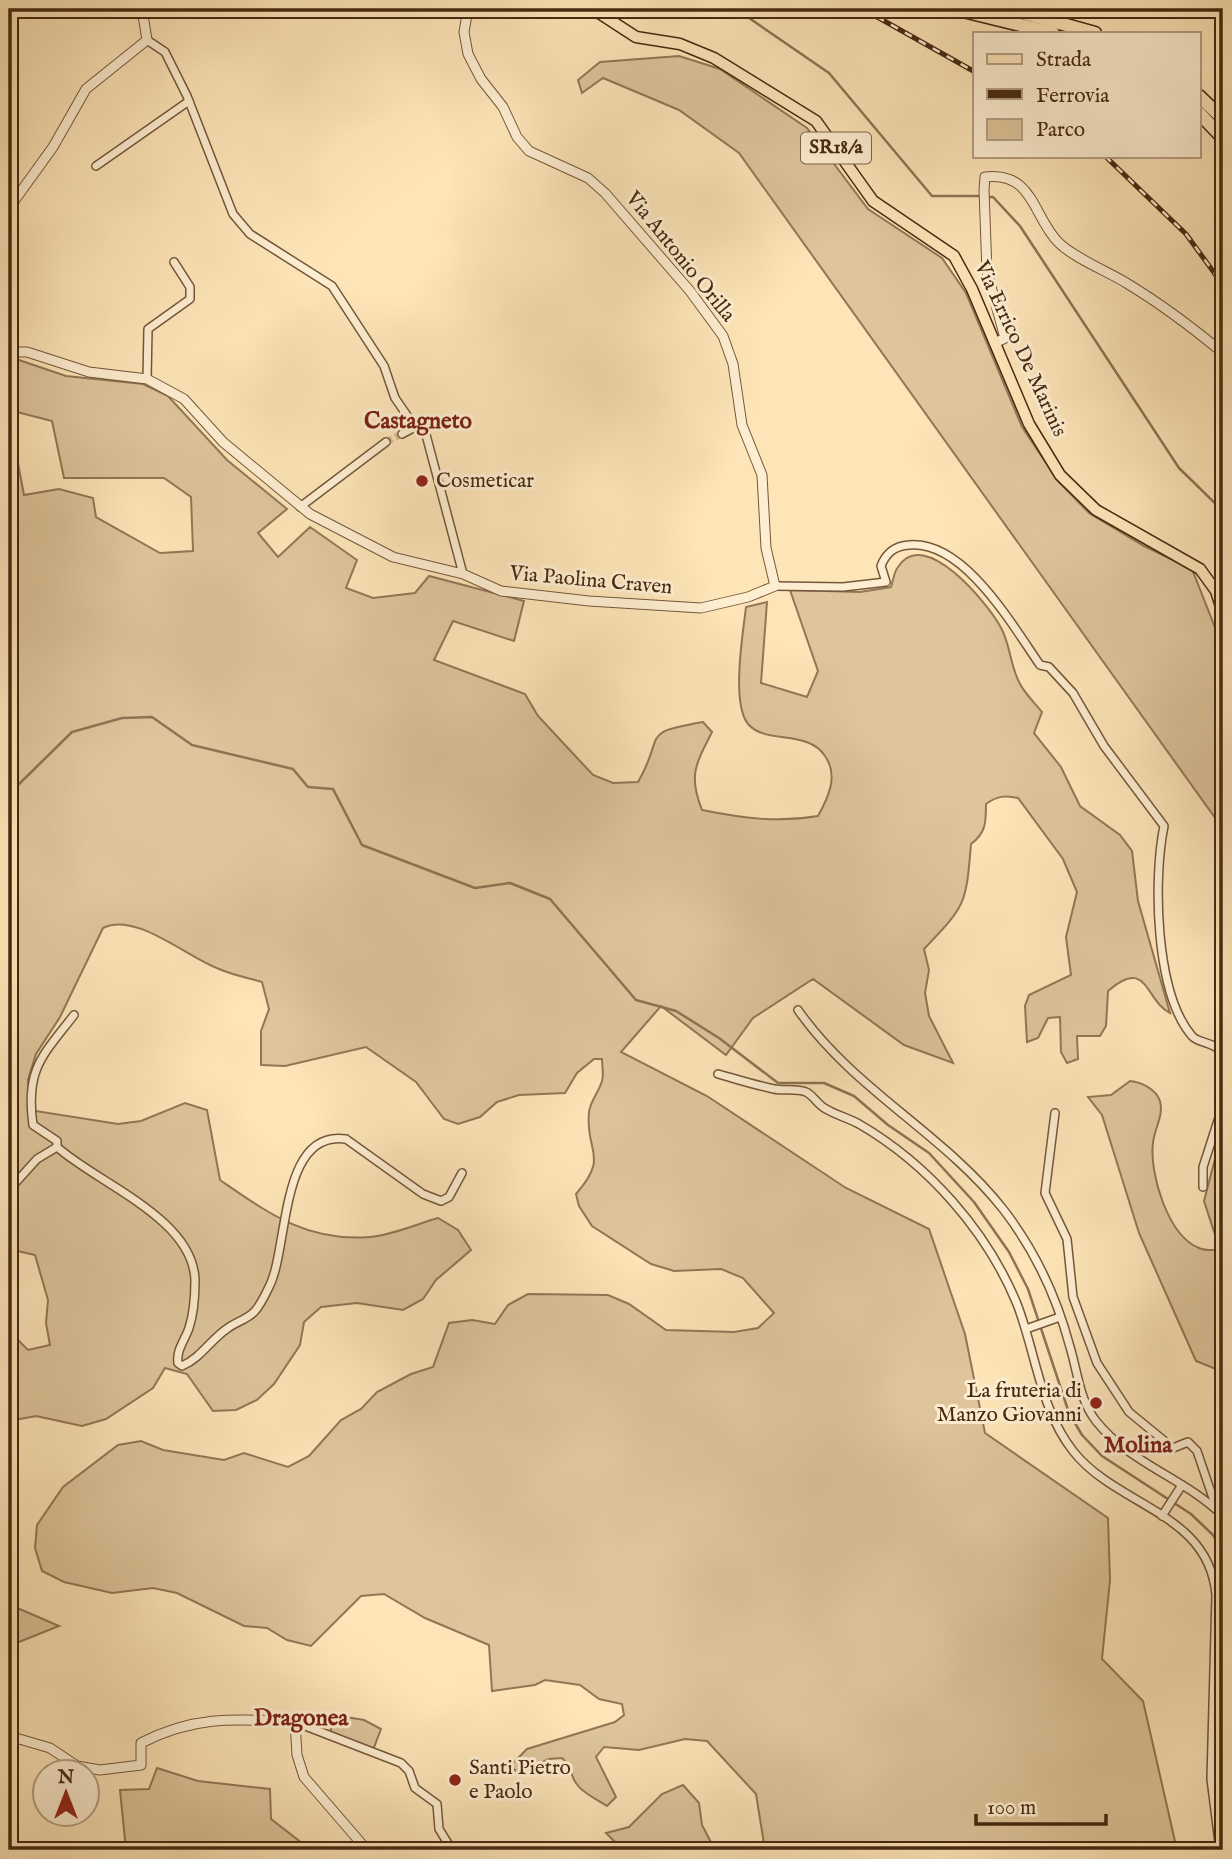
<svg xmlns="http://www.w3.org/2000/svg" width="1232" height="1859" font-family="'IM FELL English',serif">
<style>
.green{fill:#dec59b;stroke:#927656;stroke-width:2}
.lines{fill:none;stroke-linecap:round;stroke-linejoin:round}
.stream{stroke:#8f7353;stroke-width:2.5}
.minor-tunnel{stroke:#d8bf96;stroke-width:7;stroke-dasharray:7 3.5;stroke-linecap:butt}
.minor-casing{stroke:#74573a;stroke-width:10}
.tertiary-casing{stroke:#74573a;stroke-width:11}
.primary-casing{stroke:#462810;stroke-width:13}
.motorway-casing{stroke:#462810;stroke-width:15}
.minor{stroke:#feeed1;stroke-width:7}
.tertiary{stroke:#feeed1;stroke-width:9}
.primary{stroke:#fde5b8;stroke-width:10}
.motorway{stroke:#fde5b8;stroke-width:12}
.rail-casing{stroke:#462810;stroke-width:5}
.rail{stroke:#feeed1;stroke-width:2.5;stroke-dasharray:8;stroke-linecap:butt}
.poi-dot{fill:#8f2418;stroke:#feeed1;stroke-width:2.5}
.labels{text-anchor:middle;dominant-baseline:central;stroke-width:6;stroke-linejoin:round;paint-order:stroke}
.shield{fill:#feeed1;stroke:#7d634a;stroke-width:2}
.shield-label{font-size:19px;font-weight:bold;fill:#462810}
.street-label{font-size:21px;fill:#462810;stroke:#feeed1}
.poi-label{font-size:21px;fill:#462810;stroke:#feeed1;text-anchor:start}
.neighbourhood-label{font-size:23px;font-weight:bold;fill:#7a1f14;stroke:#feeed1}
</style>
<rect width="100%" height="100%" fill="#fde5b8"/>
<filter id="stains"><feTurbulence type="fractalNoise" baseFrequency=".00286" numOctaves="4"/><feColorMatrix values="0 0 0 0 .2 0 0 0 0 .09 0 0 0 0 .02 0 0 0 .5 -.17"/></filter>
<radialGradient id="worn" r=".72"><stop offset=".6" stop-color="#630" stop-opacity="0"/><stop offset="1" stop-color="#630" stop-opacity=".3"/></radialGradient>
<g class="green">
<path d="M679,56l41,13 87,59 61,81 74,49 24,35 56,134 37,55 30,31 55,33 48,23 31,79v181l-484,-676 -60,-43 -76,-32 -21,15 -4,-13 22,-18z"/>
<path d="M13,358l53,18 77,8 25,12 59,64 60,49 -29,24 20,24 32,-30 47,33 -11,28 27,10 42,-5 14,-17 95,25 -10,40 -61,-20 -19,39 91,34 13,22 55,59 20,8 25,-1c28,-48 0,-49 65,-60l9,10c-16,32 -24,43 -10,78 40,8 75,13 116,6 10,-18 21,-40 7,-60 -18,-27 -59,-11 -77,-32 -17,-21 -5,-91 -2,-117l21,-5 -6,81 46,14 11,-26 -28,-81 70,2 31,-5c2,-6 3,-15 7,-20 26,-42 90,37 102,59 10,16 10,39 19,56 5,11 16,21 23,30l-8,21 27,34 19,39 40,29 12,16 6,50 32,112c-25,-12 -22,-57 -62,-22l-2,35 -6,10h-23l1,23 -11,4 -6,-11 -1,-35 -12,1 -10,20 -11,4 -2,-36 4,-11 42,-20 -5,-38 11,-45 -14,-33 -45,-61c-13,-3 -21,-2 -32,6 0,18 0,29 -15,40 -5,61 -5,61 -47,105l5,21 -4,23 4,23 24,47 -49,-18 -91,-66 -60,39 -27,37 -65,-49 -40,46 86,44 139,92 83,41 36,105 20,99 123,85 2,62 -8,79 41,42 34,149h-412l-9,-56 -49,-53 -22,-2 -46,11 -35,-3 -8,10 20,40 -9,9c-17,-11 -35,-17 -37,-40l-8,-8 -13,1 -31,15 -7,-9 16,-16 88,-27 9,-7 -2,-11 -23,-5 -19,-14 -35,-5 -10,5 -43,6 -3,-46 -64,-27 -41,-24 -23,2 -50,50 -24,-6 -20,-12 -23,-2 -67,-33 -24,-5 -41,5 -48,-11 -22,-11 -7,-23 2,-23 26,-38 55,-42 23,-4 22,9 61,10 20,-7 44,14 21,-11 32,-36 20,-11 16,-17 34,-18 22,-7 16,-44 23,-3 23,4 13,-19 20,-11 80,1 21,9 37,26 68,2 24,-4 16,-15 -31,-35 -22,-9 -47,2 -23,-7 -59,-38 -13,-20 -3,-12c34,-39 9,-41 13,-82 1,-11 10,-20 13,-31 2,-6 0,-15 0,-22h-8l-17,14 -12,20 -46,2 -22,7 -17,15 -22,7 -14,-5 -28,-37 -50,-35 -81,19 -24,-1v-34l8,-22 -7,-27c-14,-4 -29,-7 -43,-13 -31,-11 -84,-58 -116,-41l-43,89 -24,37 -8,26 1,30 89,14 23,-3 44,-18 22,7 13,70c48,33 87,62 150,57 22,-2 47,-13 68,-19l20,12 13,20 -35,30 -13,19 -20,11 -46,-7 -36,4 -17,15 -4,23 -26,39 -17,16 -21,10 -23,1 -26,-37 -22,-6 -12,20 -47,31 -24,7 -46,-10 -27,5v-90l19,19 22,-5 -4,-22 2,-23 -13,-45 -26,-6v-815l4,3 11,58 35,-6 34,9 3,19 64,36 33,-2 -2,-54 -27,-19h-100l-12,-57 -43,-11v-49z"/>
<path d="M1130,1081c11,1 26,8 30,20 4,15 -6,28 -7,42 -4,30 15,93 46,105 6,3 15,2 21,2l-16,-49 19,-73v244l-27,-11 -57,-128 -37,-118 -14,-18 23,-2z"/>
<path d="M9,1599l6,8 44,19 -50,20z"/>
<path d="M334,1715l30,5 17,9 -8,21 -43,-16z"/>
<path d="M157,1768l41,13 72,8 1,30 40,31h-185l-6,-60 29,-1z"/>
<path d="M683,1785l16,18 3,22 13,25h-92l-17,-17 23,-6 33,-33z"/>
</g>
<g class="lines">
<g class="stream">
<path d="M736,9l93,64 103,123h49"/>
<path d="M987,197h6l27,29 159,242 44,43"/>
<path d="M9,800l6,-12 57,-56 50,-14 30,-1 40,28 101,24 15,18 25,2 29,56 113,43 35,-5 40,16 86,101 40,11 43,27 59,45h46l30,13 34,29 41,28 45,49 35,50 19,37 41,124 13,22 20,21 89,58 22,21 10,17"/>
</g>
<path class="minor-tunnel" d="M386,442l16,-8"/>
<defs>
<g id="minor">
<path d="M147,40l18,12 22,44 46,118 17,20 82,52 52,80 11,32 20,29 10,4 38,143"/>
<path d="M96,166l93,-65"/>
<path d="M147,379l1,-50 42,-30v-12l-16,-25"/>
<path d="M402,434l13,-7"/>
<path d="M300,507l86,-65"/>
<path d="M775,586l68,1 43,-5 -5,-16c5,-13 13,-20 28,-21 55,-5 103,80 131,120l9,2 24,26 31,53 60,80c-11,53 -9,167 28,210 7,8 21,5 31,17"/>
<path d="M798,1010c56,80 145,123 205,199 31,40 54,89 67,138 8,26 9,52 26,74 33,42 90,58 127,95"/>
<path d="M74,1015c-31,40 -49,54 -41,110l24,16v6c40,36 136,71 138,133 0,16 -1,33 -6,48 -4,12 -13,22 -11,35l4,3c19,-8 29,-27 46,-38 8,-6 20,-9 27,-17 6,-7 10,-16 14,-24 20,-38 10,-158 77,-148l77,55 18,7 8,-4 13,-24"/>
<path d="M718,1074c18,5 37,11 56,15 9,2 23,-1 32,3 7,3 12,13 20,17 10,6 22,9 33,15 69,40 128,107 158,180 19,49 23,105 56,147 44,56 136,61 143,144l-5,184 9,71"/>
<path d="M1055,1113l-10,80 22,46 6,58 24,66 32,49 44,36 15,-6 9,9 20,59"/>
<path d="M1203,1187v-20l20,-62"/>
<path d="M9,1190l28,-31 20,-12"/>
<path d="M1026,1329l34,-12"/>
<path d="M1162,1516l20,-31"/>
<path d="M295,1722l106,41 8,8 6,17 22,16 2,25 13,21"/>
</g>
<g id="tertiary">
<path d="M9,208l44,-61 33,-58 61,-49 -5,-31"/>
<path d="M995,343l10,-5 -18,-66 -3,-82 1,-13c49,-6 48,41 74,66 15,15 50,29 69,41 33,20 65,44 95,69"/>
<path d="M9,352h18l62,20 58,7 37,20 39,43 87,72 83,43 70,17 38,17 88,10 112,7 47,-11 27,-11 -9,-38 -4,-73 -20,-50 -9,-61 -10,-28 -33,-45 -85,-98 -17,-15 -59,-27 -12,-14 -14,-30 -22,-28 -13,-25 -4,-22 4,-23"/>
<path d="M9,1736l41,12 27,18 23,4 41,-5v-22c54,-28 95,-24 154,-21l2,33 7,22 63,73"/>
</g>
<path id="primary" d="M593,9l43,28 44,7 34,14 102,63 57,80 81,55 18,33 57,135 31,51 36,35 104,59 16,22 7,22"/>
<g id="motorway">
<path d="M955,9l98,24"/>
<path d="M1009,9l86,24"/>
<path d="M1199,96l24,23"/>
<path d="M1199,113l24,25"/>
</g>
</defs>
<use href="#minor" class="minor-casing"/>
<use href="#tertiary" class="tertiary-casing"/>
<use href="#primary" class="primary-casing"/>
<use href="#motorway" class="motorway-casing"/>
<use href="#minor" class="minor"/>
<use href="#tertiary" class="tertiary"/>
<use href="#primary" class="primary"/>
<use href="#motorway" class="motorway"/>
<defs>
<g id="rail">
<path d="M863,9l112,63"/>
<path d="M1105,156l81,78 37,51"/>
</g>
</defs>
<use href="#rail" class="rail-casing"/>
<use href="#rail" class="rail"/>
</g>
<g class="poi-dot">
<circle cx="422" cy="481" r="7"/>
<circle cx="1096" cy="1403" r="7"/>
<circle cx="455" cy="1780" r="7"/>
</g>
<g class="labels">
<rect class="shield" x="801" y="132.5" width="70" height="31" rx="5"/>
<g class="shield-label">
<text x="836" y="148">SR18/a</text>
</g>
<g class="street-label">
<text transform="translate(680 257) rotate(51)">Via Antonio Orilla</text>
<text transform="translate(1020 349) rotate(65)">Via Errico De Marinis</text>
<text transform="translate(591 581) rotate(5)">Via Paolina Craven</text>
</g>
<g class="poi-label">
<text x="436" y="481">Cosmeticar</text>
<text x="1082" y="1391" text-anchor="end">La fruteria di<tspan x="1082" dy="24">Manzo Giovanni</tspan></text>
<text x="469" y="1768">Santi Pietro<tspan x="469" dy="24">e Paolo</tspan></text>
</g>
<g class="neighbourhood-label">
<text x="418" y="421">Castagneto</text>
<text x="1138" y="1445">Molina</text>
<text x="301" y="1718">Dragonea</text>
</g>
</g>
<rect width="1232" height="1859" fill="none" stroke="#fde5b8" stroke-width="35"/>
<rect x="10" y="10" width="1211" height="1838" fill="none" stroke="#462810" stroke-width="3.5"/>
<rect x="18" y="18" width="1197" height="1824" fill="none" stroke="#462810" stroke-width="2"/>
<rect x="973" y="32" width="228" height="126" fill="#feeed1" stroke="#b49f84" stroke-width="2"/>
<rect x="987" y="54" width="35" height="10" fill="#fde5b8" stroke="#b49f84" stroke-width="2"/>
<text x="1036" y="66" font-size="21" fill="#462810">Strada</text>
<rect x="987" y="89" width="35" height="10" fill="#462810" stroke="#b49f84" stroke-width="2"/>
<text x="1036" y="102" font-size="21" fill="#462810">Ferrovia</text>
<rect x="987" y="119" width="35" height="21" fill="#dec59b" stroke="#b49f84" stroke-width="2"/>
<text x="1036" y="136" font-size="21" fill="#462810">Parco</text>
<g transform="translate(66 1793)"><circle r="33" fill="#feeed1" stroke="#b49f84" stroke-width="2"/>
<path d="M0-5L12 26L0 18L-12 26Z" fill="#8f2418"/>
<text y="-10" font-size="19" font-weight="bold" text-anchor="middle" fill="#462810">N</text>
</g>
<path d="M976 1814v10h130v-10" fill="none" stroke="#462810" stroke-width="3.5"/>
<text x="987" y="1814" font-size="21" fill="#462810" stroke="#feeed1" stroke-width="5" paint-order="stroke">100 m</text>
<rect width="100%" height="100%" filter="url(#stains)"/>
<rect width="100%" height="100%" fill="url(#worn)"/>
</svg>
